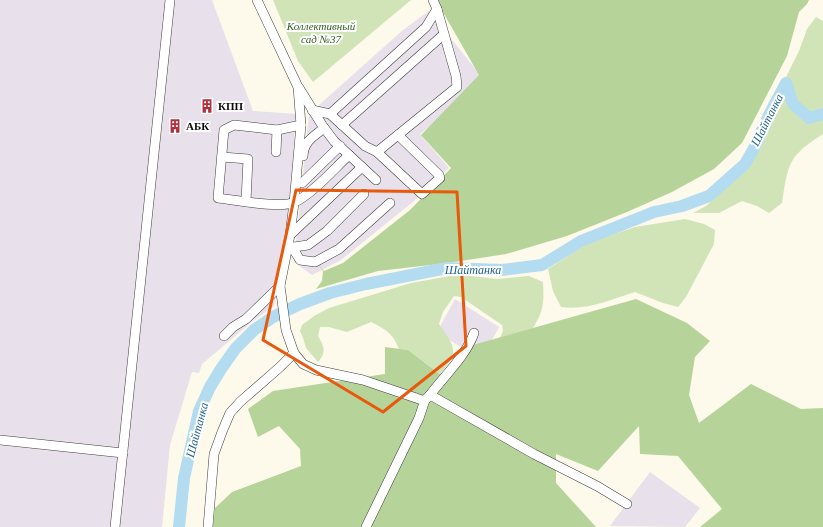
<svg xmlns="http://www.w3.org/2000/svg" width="823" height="527" font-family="Georgia,serif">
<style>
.industrial{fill:#e8e0ea}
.green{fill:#d1e4b8}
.forest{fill:#b6d499}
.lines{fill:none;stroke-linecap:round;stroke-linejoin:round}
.river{stroke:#b4dcf0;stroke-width:12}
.minor-casing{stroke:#3e3e3e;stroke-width:10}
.minor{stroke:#fff;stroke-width:9}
.marked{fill:none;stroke:#e8590c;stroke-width:3;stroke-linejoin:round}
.labels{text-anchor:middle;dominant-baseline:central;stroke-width:4;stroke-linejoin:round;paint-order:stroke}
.park-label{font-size:11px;font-style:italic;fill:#305d22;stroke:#fff}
.poi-label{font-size:11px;font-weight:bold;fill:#0b0b0b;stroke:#fff;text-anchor:start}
.water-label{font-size:12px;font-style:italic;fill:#206491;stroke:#fff}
</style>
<rect width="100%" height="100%" fill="#fdf9eb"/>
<g class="industrial">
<path d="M0,0h212l41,111 43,3 -6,94 -16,98 -21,15 -51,43 -3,9 -7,-1 -22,73 -8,82h-162z"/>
<path d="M429,11l56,70 -65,53 29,34 -35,33 -73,59 -29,15 -18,-13 15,-148 94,-84z"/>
<path d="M455,299l44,28 -18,33 -44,-28z"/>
<path d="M650,472l50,36 -15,19 -75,-1z"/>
</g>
<g class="green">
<path d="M273,0h138l-98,82 -15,-21z"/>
<path d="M816,17l7,4v113c-35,22 -35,30 -41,69l-13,10 -12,-7 -15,-5 -23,12h-26l13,-7 43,-39 19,-34 6,-32 25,-50 8,-22z"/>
<path d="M685,219l19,5 11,6 -1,14 -28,53 -8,10 -15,-4 -28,-11c-23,7 -49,19 -74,15l-8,-16 -5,-22 40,-26 47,-16z"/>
<path d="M450,276h21l27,3 31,-3 14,6c1,20 1,29 -10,46l-33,10 3,-7 -1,-6 -41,-28 -7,-1 -11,16 -4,12c16,23 21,27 1,50l-32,-24 -9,-1c-6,-16 -14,-20 -28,-27l-24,10 -18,-5h-9l-2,9c6,10 9,16 0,26l-12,-14 -3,-10 -3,-7 2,-6 12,-9 15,-8 82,-25z"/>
</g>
<g class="forest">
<path d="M436,0h373l-2,4 -8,8 -12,44 -45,87 -28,26 -42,23 -45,20 -60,24 -61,18 -58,9 -70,8 -62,18 6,-8 1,-10 -8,-11 9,11 19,-8 67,-53 41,-42 -30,-33 58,-60z"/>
<path d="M636,299l51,24 23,18 -15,16 -6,38 10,28 52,-39 50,25 22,-1v119h-123l22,-18 -44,-53 -38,-2 -1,-28 -41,45 -42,-17v29l40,44h-383l2,-19 17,-16 69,-26 -1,-17 -21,-23 -21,11 -10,-28 25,-18 112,-17v-27l23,3 37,28 28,-33z"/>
</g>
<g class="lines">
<path class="river" d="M179,527l5,-49 15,-67 11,-24 11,-18 14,-20 19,-19 19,-13 27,-13 30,-11 36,-9 81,-16 55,2 40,-5 39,-24 73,-29 28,-6 27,-10 36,-32 8,-14 17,-37 16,-30 7,21 16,14 14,-4"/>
<defs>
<g id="minor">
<path d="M257,0l41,87 3,38 -7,78 -4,32 -10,51 6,44 8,23 9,11 13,6 47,10 59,20h3l5,-5 2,1 102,58 63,32 30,18"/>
<path d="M299,88l23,37 12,16 42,39"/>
<path d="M312,110l18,4 35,32 12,6 45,42 18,-16 -1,-3 -41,-40"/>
<path d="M330,114l96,-87 11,-18 -4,-9"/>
<path d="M301,125l-24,5 -43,-5 -10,5 -6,68c17,2 64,11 77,4 17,-8 40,-34 54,-47"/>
<path d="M342,125l101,-90"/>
<path d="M276,152l1,-22"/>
<path d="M377,152l80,-65 -1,-11 -19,-67"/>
<path d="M303,156c1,-15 10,-19 21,-28"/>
<path d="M222,157l26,2 -2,42"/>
<path d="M302,183l38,-37"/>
<path d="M290,235l72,-68"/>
<path d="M292,247l8,13 15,2 24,-13 51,-46"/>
<path d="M287,248l21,-3 19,-14 37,-37"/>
<path d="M224,336l9,-9 13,-8 34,-33"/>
<path d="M430,395c14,-19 36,-39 44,-62"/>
<path d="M0,440l123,13"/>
<path d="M115,527l55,-527"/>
<path d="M208,527l6,-73 8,-22 8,-19 10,-11 40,-35 14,-14"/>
<path d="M366,527l53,-109 6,-18"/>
</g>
</defs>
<use href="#minor" class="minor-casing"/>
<use href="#minor" class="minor"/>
</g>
<path class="marked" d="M296,190l161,2 9,154 -83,66 -120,-72z"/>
<defs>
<symbol id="building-bare" viewBox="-9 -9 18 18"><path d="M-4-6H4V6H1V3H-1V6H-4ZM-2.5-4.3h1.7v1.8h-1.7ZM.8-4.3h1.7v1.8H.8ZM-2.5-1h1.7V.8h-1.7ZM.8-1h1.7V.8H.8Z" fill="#af303b" stroke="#fff" stroke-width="2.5" paint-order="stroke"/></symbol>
</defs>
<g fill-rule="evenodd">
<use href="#building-bare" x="197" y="96" width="20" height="20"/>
<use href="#building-bare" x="165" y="116" width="20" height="20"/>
</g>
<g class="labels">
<g class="park-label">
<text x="321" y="26">Коллективный<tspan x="321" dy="13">сад №37</tspan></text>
</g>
<g class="poi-label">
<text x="218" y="106">КПП</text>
<text x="186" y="126">АБК</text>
</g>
<g class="water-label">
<text transform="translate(767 120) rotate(-63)">Шайтанка</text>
<text x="473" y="270">Шайтанка</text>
<text transform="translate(197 430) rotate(-75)">Шайтанка</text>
</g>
</g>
</svg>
